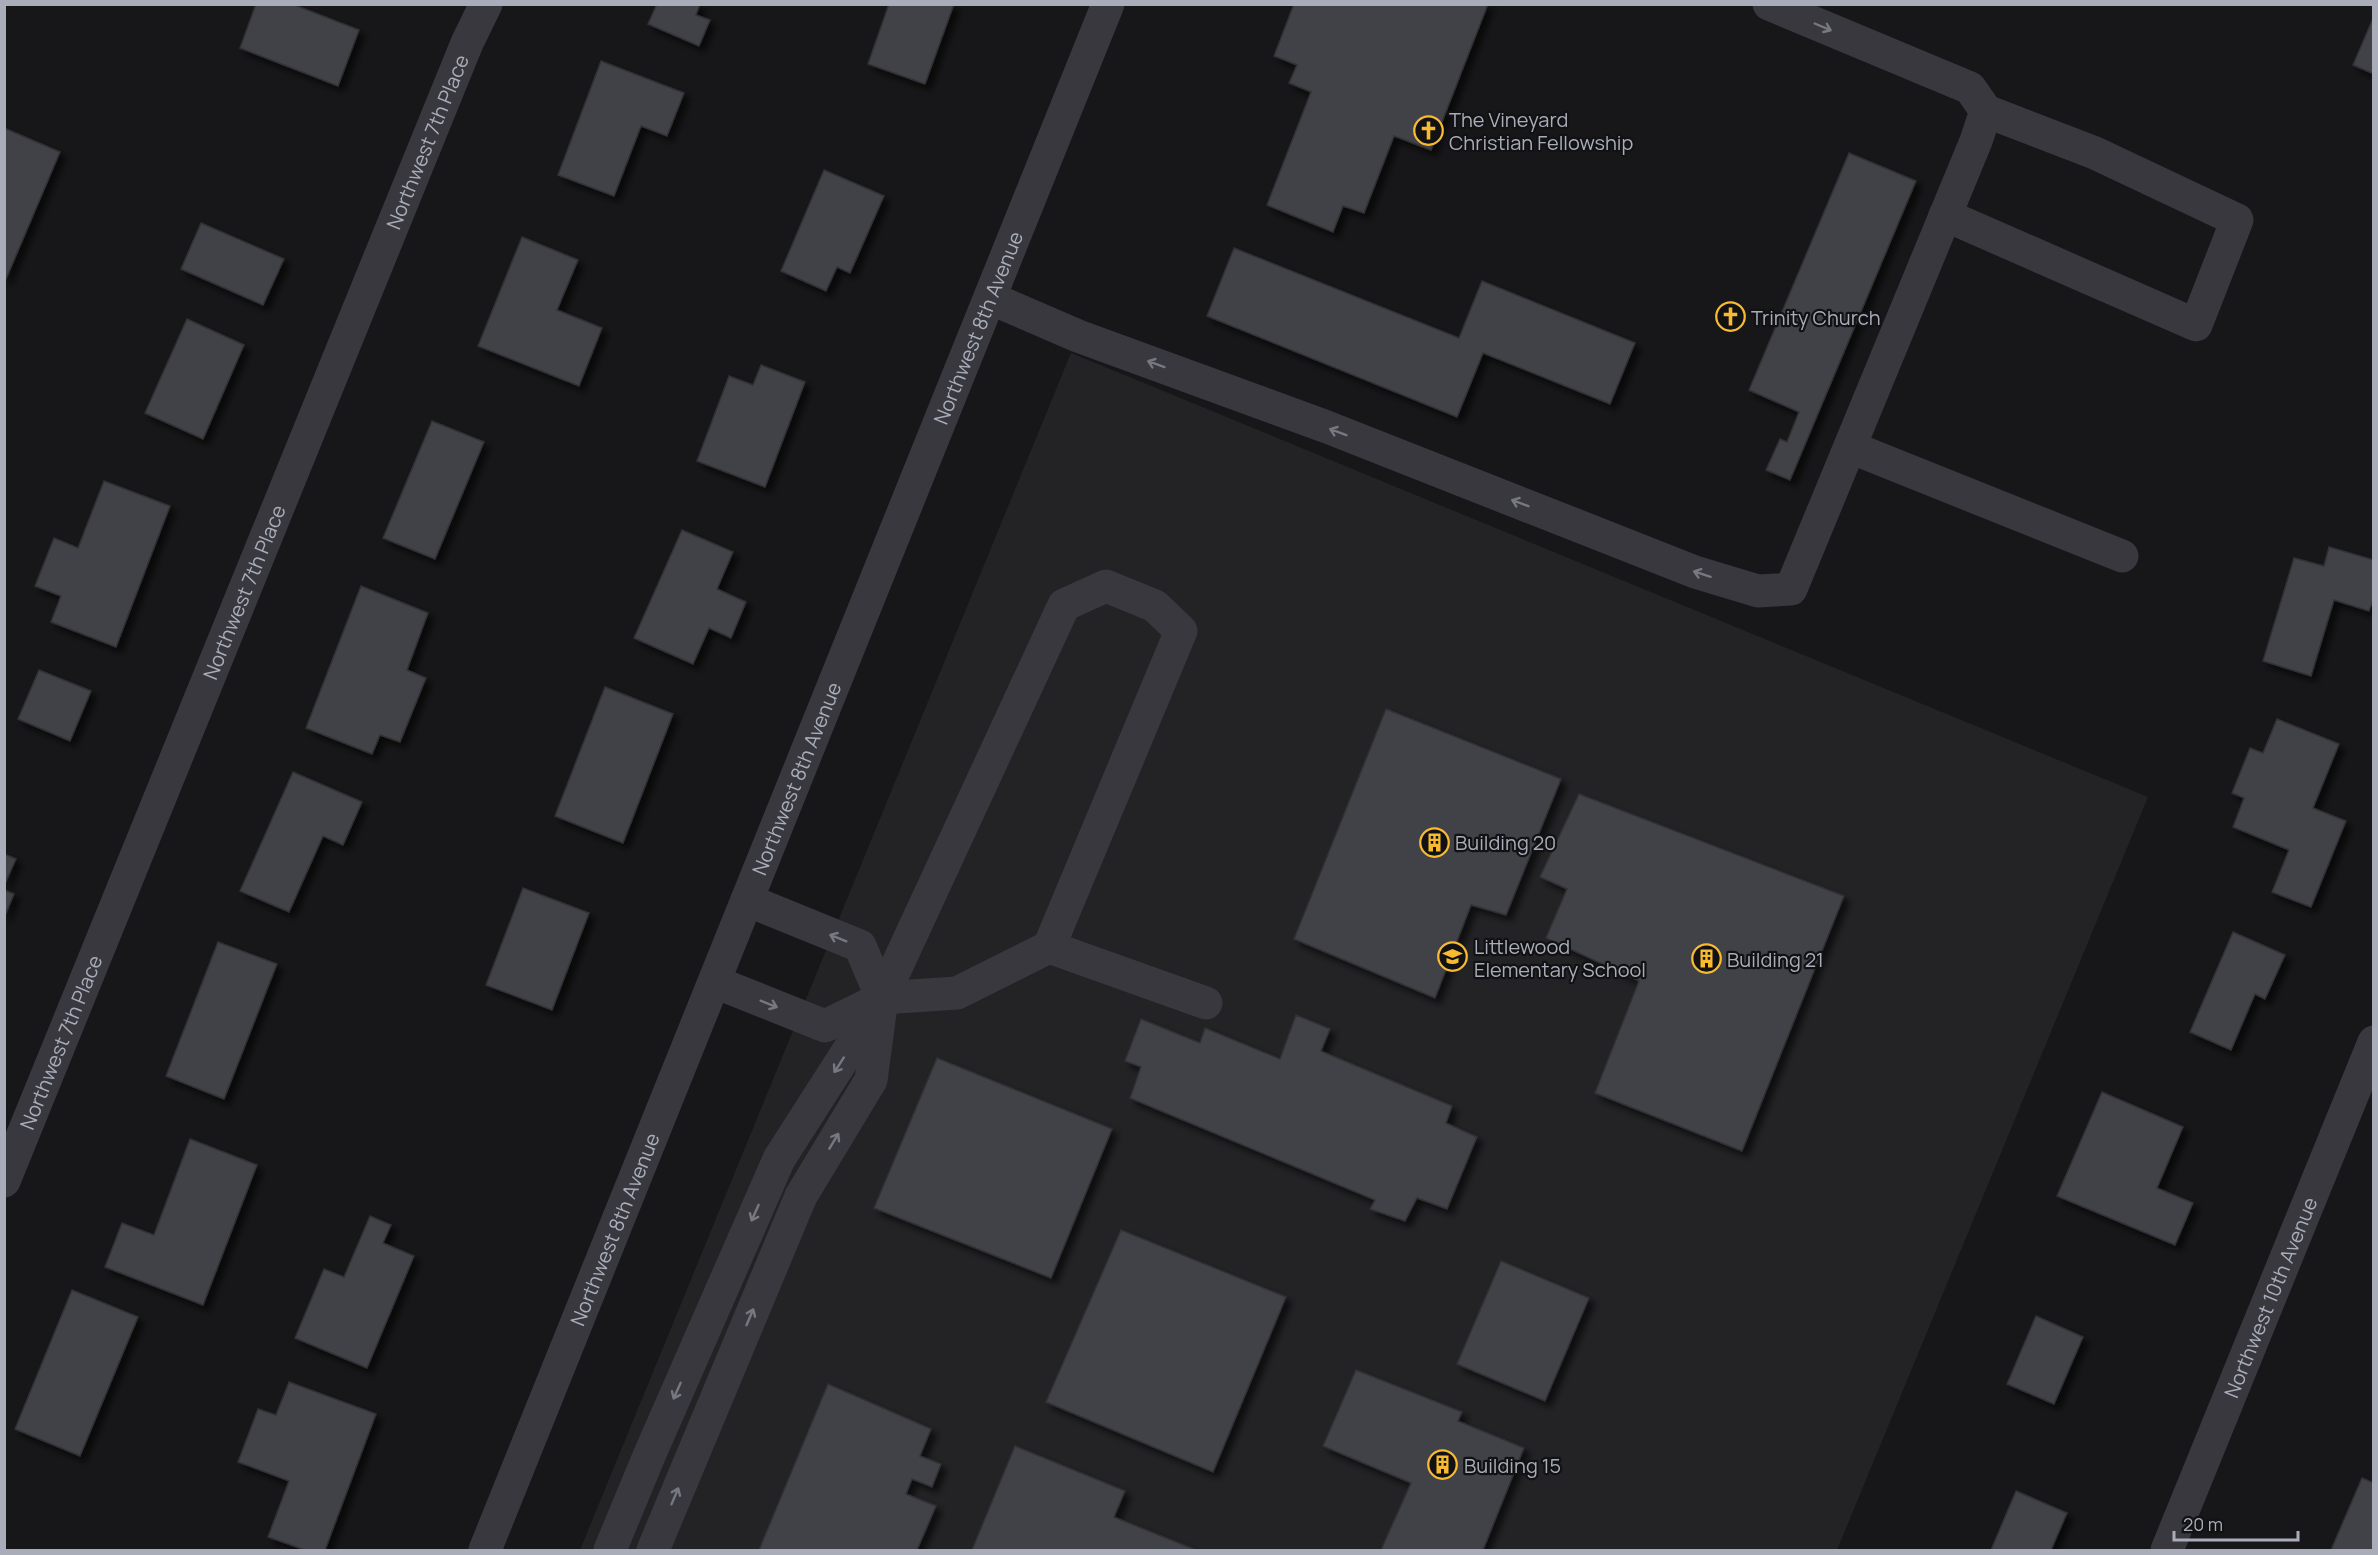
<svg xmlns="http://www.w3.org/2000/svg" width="2378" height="1555" font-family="Manrope,sans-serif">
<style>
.built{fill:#232326}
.building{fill:#414246;stroke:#313135;stroke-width:1.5;filter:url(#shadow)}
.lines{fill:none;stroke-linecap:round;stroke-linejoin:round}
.minor{stroke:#38383e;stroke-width:33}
.oneway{stroke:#767882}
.labels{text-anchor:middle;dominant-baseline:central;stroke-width:4.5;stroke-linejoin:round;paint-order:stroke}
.poi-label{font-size:20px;fill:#a8adb9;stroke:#121214;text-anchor:start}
.street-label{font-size:20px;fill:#a8adb9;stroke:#121214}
</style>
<defs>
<filter id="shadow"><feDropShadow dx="5.5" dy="5.5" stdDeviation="3" flood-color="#0009"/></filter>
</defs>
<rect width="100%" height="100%" fill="#171719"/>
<path class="built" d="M1071,353l1077,444 -311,753h-1257z"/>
<g class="building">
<path d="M256,4h36l67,26 -21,56 -98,-38z"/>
<path d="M652,4h48l-4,11 14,5 -11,26 -51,-22 8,-18z"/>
<path d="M889,4h65l-29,80 -57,-20z"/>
<path d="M1294,4h194l-57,146 -37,-14 -30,77 -21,-7 -10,26 -66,-27 44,-113 -22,-9 8,-18 -23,-9z"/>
<path d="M2374,16v58l-21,-9z"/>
<path d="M601,61l83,32 -17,43 -26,-10 -27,70 -56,-21z"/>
<path d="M4,128l56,24 -54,127 -2,-1z"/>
<path d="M1849,153l67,28 -126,299 -24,-10 14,-31 7,3 12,-30 -50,-22z"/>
<path d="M824,170l60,26 -34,77 -13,-6 -11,24 -45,-20z"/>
<path d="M201,223l83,36 -21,46 -82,-36z"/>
<path d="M522,237l56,23 -21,50 45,18 -23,58 -101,-40z"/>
<path d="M1234,248l225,90 23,-57 153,62 -25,61 -127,-51 -26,64 -250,-101z"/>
<path d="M187,319l57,26 -41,94 -58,-26z"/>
<path d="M761,365l44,17 -40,105 -68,-26 32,-85 24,9z"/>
<path d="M432,421l52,21 -49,117 -52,-21z"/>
<path d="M104,481l66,25 -54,141 -65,-25 10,-26 -26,-10 19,-48 24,10z"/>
<path d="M682,530l51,22 -16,37 29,13 -15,36 -22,-10 -16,36 -59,-26z"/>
<path d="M2329,547l45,13v37l-5,14 -35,-11 -23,76 -48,-15 31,-103 30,8z"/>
<path d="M361,586l67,27 -21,57 19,8 -26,64 -20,-7 -8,19 -66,-26z"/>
<path d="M39,670l52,21 -21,50 -52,-22z"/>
<path d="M605,687l68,27 -50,129 -68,-27z"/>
<path d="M1386,709l175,70 -55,136 -35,-10 -36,93 -141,-59z"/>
<path d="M2277,719l62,25 -26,64 33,13 -35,86 -39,-15 17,-42 -56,-23 11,-29 -12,-5 18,-45 13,5z"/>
<path d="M293,772l69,30 -19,43 -20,-9 -34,76 -49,-21z"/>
<path d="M1579,794l265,102 -102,255 -147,-58 44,-112 -93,-43 21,-49 -27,-12z"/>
<path d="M4,854l12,5 -12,27z"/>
<path d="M523,888l66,25 -37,97 -66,-25z"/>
<path d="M4,890l10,4 -10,24z"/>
<path d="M2233,932l52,23 -20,44 -10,-5 -24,56 -41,-18z"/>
<path d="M218,942l59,22 -53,135 -58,-23z"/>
<path d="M1296,1015l34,14 -9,22 131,55 -6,17 31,14 -30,72 -30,-11 -12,23 -35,-12 5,-9 -245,-102 11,-31 -16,-6 16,-42 59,24 5,-15 75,31z"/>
<path d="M937,1058l175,71 -61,149 -177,-70z"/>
<path d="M2102,1092l81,35 -26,61 36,15 -18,42 -118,-49z"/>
<path d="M190,1139l67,26 -54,140 -98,-38 17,-44 32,12z"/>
<path d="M370,1216l21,9 -8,18 31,13 -47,112 -72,-30 29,-69 20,8z"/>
<path d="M1121,1230l165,67 -73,175 -167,-70z"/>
<path d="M1501,1261l88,37 -44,103 -88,-37z"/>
<path d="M72,1290l66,27 -58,139 -65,-27z"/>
<path d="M2036,1316l47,21 -29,67 -47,-20z"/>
<path d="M1356,1370l106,42 -4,9 66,27 -41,102h-102l30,-67 -88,-37z"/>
<path d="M289,1382l87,32 -51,136h-20l-37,-13 21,-56 -51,-19 20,-53 18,6z"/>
<path d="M828,1384l103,45 -11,27 21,8 -9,23 -20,-8 -6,15 30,12 -19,44h-158z"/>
<path d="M1015,1446l110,45 -11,26 82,33h-224z"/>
<path d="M2362,1478l12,5v67h-43z"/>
<path d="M2016,1491l51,22 -16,37h-60z"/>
</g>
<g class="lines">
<g class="minor">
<path d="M1945,215l251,110 41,-105 -142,-67 -109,-42"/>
<path d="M990,298l88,38 249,91 368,145 63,19 33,-2 185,-448 10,-30 -16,-23 -201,-84"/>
<path d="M1850,447l272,109"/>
<path d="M715,982l110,44 57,-28 75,-5 92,-46 157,56"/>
<path id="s1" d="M4,1181l463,-1138 19,-39"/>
<path id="s2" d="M485,1550l623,-1546"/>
<path d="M610,1550l39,-94 130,-297 103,-161 182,-393 42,-19 49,20 26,25 -132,316"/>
<path d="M653,1550l148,-354 70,-116 11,-82 -22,-52 -113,-46"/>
<path id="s3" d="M2167,1550l207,-508"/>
</g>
</g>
<defs><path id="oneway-shaft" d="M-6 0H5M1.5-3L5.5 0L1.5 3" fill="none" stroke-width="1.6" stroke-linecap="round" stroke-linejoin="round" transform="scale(1.5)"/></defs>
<g class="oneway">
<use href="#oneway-shaft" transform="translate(1823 27) rotate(23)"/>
<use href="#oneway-shaft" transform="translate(1156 364) rotate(-160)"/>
<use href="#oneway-shaft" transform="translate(1338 432) rotate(-159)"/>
<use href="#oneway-shaft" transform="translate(1520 503) rotate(-159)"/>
<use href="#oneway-shaft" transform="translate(1702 574) rotate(-162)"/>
<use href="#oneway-shaft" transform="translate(838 938) rotate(-158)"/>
<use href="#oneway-shaft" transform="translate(769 1004) rotate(22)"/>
<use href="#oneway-shaft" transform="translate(839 1065) rotate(123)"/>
<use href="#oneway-shaft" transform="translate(834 1141) rotate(-59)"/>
<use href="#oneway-shaft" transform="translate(755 1213) rotate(114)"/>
<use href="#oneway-shaft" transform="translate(750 1317) rotate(-67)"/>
<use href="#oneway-shaft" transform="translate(677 1391) rotate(114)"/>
<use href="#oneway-shaft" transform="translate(675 1496) rotate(-67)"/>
</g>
<defs>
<symbol id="church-ring" viewBox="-11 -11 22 22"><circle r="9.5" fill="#121214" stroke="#f7ba30" stroke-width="1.5"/><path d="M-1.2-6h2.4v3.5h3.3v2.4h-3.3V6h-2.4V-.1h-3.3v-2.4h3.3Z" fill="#f7ba30"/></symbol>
<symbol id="building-ring" viewBox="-11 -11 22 22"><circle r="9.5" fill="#121214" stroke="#f7ba30" stroke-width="1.5"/><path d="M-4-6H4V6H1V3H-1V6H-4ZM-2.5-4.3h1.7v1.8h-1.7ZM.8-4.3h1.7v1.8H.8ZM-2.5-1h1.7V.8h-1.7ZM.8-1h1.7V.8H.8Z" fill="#f7ba30"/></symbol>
<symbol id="school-ring" viewBox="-11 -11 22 22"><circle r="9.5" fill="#121214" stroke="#f7ba30" stroke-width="1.5"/><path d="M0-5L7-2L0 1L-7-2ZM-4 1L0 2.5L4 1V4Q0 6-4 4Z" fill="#f7ba30"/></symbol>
</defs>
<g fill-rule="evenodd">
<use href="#church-ring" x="1412" y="114" width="33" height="33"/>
<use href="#church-ring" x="1714" y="300" width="33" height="33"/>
<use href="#building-ring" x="1418" y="826" width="33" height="33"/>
<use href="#school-ring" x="1436" y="940" width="33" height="33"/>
<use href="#building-ring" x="1690" y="942" width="33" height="33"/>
<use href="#building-ring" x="1426" y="1448" width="33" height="33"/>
</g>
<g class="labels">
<g class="poi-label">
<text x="1449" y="119">The Vineyard<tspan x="1449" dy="23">Christian Fellowship</tspan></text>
<text x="1751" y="317">Trinity Church</text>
<text x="1455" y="842">Building 20</text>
<text x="1474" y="946">Littlewood<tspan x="1474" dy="23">Elementary School</tspan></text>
<text x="1727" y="959">Building 21</text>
<text x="1464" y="1465">Building 15</text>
</g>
<g class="street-label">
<text stroke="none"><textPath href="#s1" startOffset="1122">Northwest 7th Place</textPath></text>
<text stroke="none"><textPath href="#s2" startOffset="1318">Northwest 8th Avenue</textPath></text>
<text stroke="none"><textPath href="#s1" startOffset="636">Northwest 7th Place</textPath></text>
<text stroke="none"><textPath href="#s2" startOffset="832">Northwest 8th Avenue</textPath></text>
<text stroke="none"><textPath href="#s1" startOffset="150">Northwest 7th Place</textPath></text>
<text stroke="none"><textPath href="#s2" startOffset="346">Northwest 8th Avenue</textPath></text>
<text stroke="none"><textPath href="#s3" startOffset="273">Northwest 10th Avenue</textPath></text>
</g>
</g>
<rect width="2378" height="1555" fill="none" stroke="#a8adb9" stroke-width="12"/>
<path d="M2174 1531v9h124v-9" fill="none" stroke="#a8adb9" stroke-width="3"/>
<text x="2183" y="1531" font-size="18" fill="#a8adb9" stroke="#121214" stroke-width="4.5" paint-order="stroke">20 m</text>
</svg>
